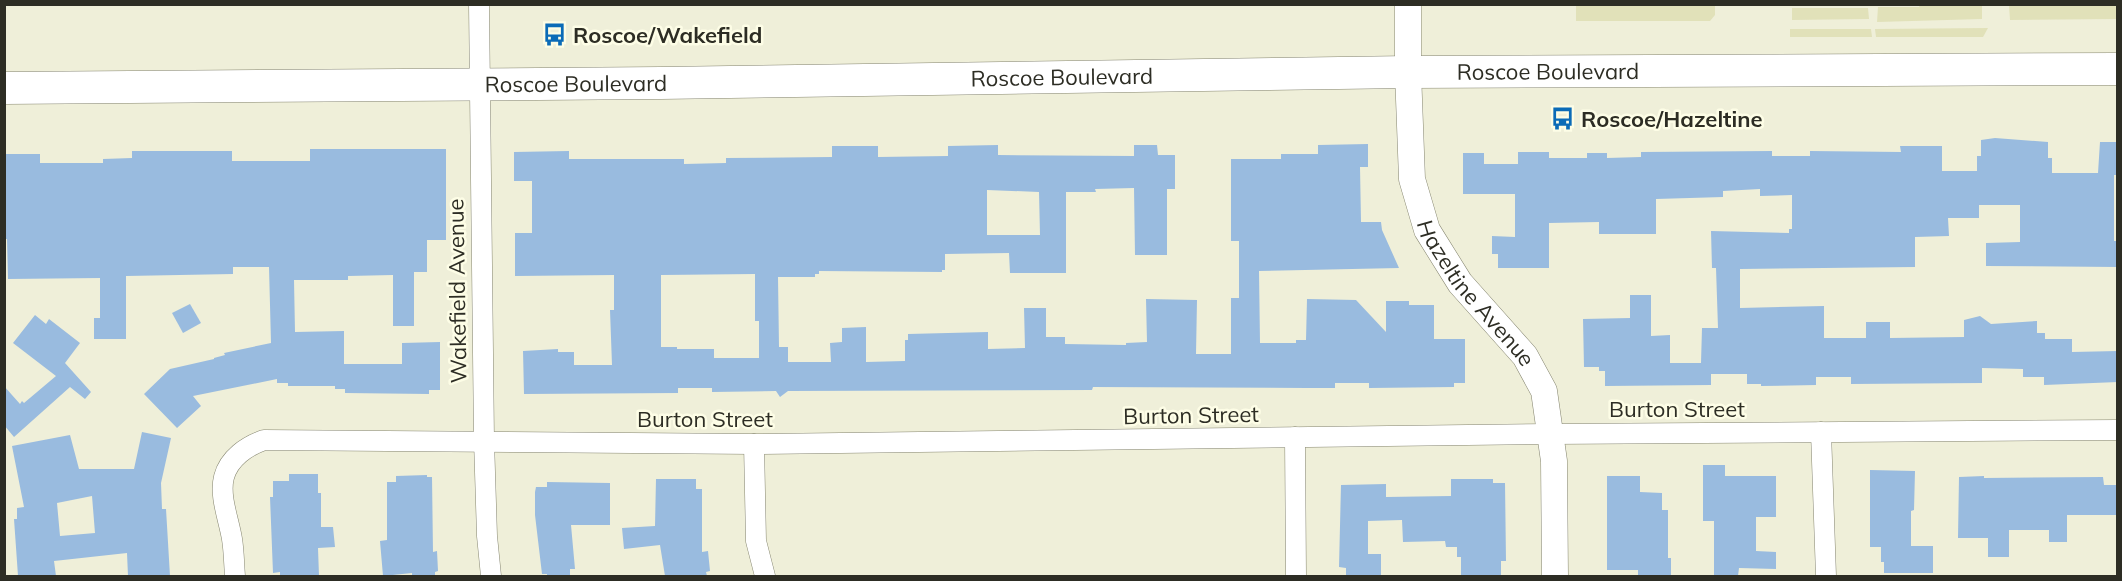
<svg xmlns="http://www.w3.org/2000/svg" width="2122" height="581" font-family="Mulish,sans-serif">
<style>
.green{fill:#e1e1b9}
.building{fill:#99bbdf;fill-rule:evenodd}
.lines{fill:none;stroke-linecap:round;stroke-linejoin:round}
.minor-casing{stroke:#858570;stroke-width:21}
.tertiary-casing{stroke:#858570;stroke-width:27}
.primary-casing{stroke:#858570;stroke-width:33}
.minor{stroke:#fff;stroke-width:20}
.tertiary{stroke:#fff;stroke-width:26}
.primary{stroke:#fff;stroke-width:32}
.labels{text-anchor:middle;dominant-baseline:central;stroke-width:5;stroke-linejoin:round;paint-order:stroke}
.poi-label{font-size:22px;font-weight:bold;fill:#2d2d24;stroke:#fdfde6;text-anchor:start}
.street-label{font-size:22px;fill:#2d2d24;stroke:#fdfde6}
</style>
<rect width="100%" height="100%" fill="#efefd9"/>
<g class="green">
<path d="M1920,4l62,1v14l-105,3 1,-15h41z"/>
<path d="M1588,5h127v10l-5,6h-134v-15z"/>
<path d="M2009,5h108v14l-107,1z"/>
<path d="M1792,8h76l1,11 -77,1z"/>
<path d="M1988,28l-5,9h-107l-1,-8z"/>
<path d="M1790,29h81l1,8h-82z"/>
</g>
<g class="building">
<path d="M1995,138l53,4v16h4v15h46l2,-31h18v33h-4v66h4v26l-132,-1v-23l34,-1v-37h-41v13h-31l1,18 -34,1v30l-175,2v39l84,-2v32h42v-16h24v16l74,-1v-17l16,-4 11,8 46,-3v12h8v6h27v13l46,-1v31l-74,3v-8h-21v-8l-41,-1v15l-131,1v-7h-35v8l-55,1v-2h-14v-10h-36v11l-106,1v-15h-6v-4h-15l-1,-48 47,-1v-23h21v41l19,-1v28h31l1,-35h16l-2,-60h-4l-1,-37 78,2v-4h3v-34l-32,1v-7l-37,2v6l-67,2v35h-57v-12l-50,1v45h-51v-14h-6v-18l23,1v-43h-52v-41h21v11h34v-12h31v6h38v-5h20v5l34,-1v-5l131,-1v5h38v-5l91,1 -1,-6h42v25h35v-15h4v-16z"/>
<path d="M1368,144v23h-8l1,55h20l1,8 17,38 -140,3 1,72h36v-3h10l1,-41 49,1 30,32v-31h23v4h25v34h31v44h-11v4l-85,1v-5h-34v5h-28l-214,-1 -1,3 -304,1 -8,6 -4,-6 -64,1v-4h-34v5l-154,1 -1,-43 35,-2v3h16v13h38l-2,-55h4v-35l-99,1v-43h17v-52h-18v-29l55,-1v8h115v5l42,-1v-5l106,-1v-11h46v11l70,-1v-10l50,-1v10l136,1v-11h23l1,10h17v34h-8v66h-32l-1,-67 -39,1 1,3h-30v81h-56l-1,-20 -64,1v16h-3v2l-123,-1v3h-4v3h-37l1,70h9v15h43l-1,-19 12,-1v-14l24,-1v35l39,-1v-21h3v-6l80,-2v17l37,-1 -1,-40h22v29h19v7l61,1v-2l21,-1 -1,-43 51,1 -1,54h35v-56h8v-57h-8v-82h50v-5h37v-9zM987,190l52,2 1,43h-53zM755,274v47h4v37h-45v-9h-37v-2h-16v-72z"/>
<path d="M310,149h136v91h-19v32h-13v54h-21v-51l-45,1v4h-54l1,52 49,-1v33h58v-21l38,-1v48h-11v4l-84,-1v-4h-10v-3h-47v-3h-11v-4l-84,17 8,10 -24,22 -33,-34 26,-25 44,-10v-1l11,-3 -1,-2 47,-10 -2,-76h-36v7l-107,2v63h-32v-21h6v-40l-92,1 -1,-40h-3v-85h36v9h63v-4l29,-1v-7h100v10h78z"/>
<path d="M190,304l11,19 -18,10 -11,-20z"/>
<path d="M35,315l11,9 3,-5 31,24 -15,20 26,29 -6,7 -15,-12 -56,50 -10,-12v-39l16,18 2,-3 2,2 32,-27 -43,-33z"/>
<path d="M142,432l29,6 -10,45 1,26h4l4,67h-42l-1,-23 -73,8 2,15h-38l-4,-57h3v-11l7,-1 -12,-61 58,-11 9,34h55zM92,496l3,37 -35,3 -3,-33z"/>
<path d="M1703,465h22v11h51v41h-20v34l20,1v17l-37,-1 -1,8h-24v-55h-11z"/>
<path d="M1870,470l45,1 -1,39 -3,1v35h22v27h-49v-11h-3v-15h-11z"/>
<path d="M289,474h29v19h3v34h12l2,20 -17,1 1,28h-39v-4l-7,1 -3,-76h3v-16h16z"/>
<path d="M427,475v2h5l1,75 4,-1 1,20 -3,1v4h-23v-3l-29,3 -3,-35 7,-1v-58h9v-6z"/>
<path d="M1607,476h33v16l22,1v17h6v48h3v18h-33v-6h-31z"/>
<path d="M1984,476v2l119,-1 1,8h14v30h-51v27h-18v-12h-40v27h-21v-19h-30l1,-61z"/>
<path d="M656,479h40v10h6v63l6,-1 2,20 -4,1 1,4h-42l-5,-31 -36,4 -2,-21 33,-2z"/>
<path d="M1451,479h42v4h12l1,78h-5v15h-40v-19h-4v-10h-11l-1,-6 -42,1 -1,-22 -34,1v33h13v22h-35v-8l-7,-1 2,-82 45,-1v13l65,-1z"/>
<path d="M547,482l63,1v42h-39l4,44h-5v7h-23v-2h-5l-7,-59v-23l1,-5h11z"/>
</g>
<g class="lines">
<defs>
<g id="minor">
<path d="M479,4l5,436 3,96 4,40"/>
<path d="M1821,432l5,144"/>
<path d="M1295,437l1,139"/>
<path d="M754,444l2,97 9,35"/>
<path d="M235,576c-1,-12 -1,-25 -3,-37 -3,-19 -13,-43 -8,-62 5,-19 23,-31 40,-37l490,4 797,-10 567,-4"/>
</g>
<g id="tertiary">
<path id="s1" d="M1408,4v68l4,107 15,51 33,53 65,73 19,35 10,70 1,115"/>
</g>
<g id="primary">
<path id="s2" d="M4,88l657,-5 747,-11 710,-3"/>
</g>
</defs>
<use href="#minor" class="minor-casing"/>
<use href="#tertiary" class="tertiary-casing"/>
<use href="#primary" class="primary-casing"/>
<use href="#minor" class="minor"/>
<use href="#tertiary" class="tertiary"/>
<use href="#primary" class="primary"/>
</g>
<defs>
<symbol id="bus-bare" viewBox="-9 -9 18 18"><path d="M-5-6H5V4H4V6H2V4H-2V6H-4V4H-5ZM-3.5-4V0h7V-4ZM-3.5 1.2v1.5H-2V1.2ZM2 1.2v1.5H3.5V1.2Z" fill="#0b6bb7" stroke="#fdfde6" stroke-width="2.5" paint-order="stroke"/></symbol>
</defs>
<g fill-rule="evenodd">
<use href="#bus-bare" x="538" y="18" width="33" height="33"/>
<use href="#bus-bare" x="1546" y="102" width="33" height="33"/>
</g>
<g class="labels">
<g class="poi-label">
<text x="573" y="35">Roscoe/Wakefield</text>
<text x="1581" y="119">Roscoe/Hazeltine</text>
</g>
<g class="street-label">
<text stroke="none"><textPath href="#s2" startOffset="1544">Roscoe Boulevard</textPath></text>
<text stroke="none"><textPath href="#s2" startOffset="1058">Roscoe Boulevard</textPath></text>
<text stroke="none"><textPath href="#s2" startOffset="572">Roscoe Boulevard</textPath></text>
<text transform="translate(457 291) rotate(-91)">Wakefield Avenue</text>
<text stroke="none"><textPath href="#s1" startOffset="308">Hazeltine Avenue</textPath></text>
<text x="1677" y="409">Burton Street</text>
<text transform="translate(1191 415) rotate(-1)">Burton Street</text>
<text x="705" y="419">Burton Street</text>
</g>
</g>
<rect width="2122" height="581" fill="none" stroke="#2d2d24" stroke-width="12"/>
</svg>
